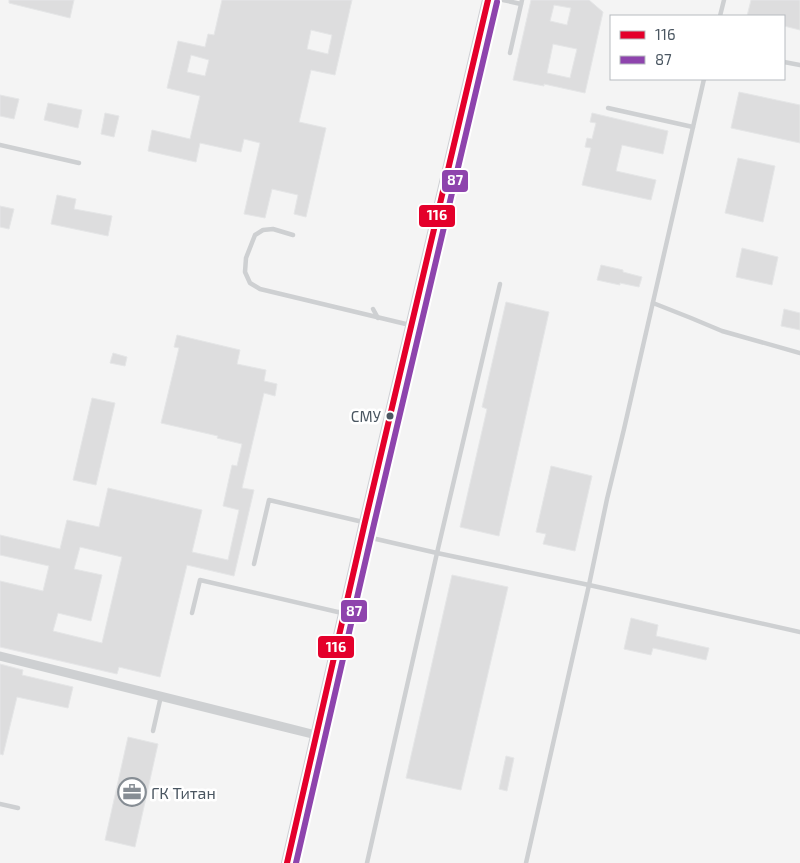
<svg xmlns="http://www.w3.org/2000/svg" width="800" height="863" font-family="'Exo 2',sans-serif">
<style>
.building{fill:#ddddde;stroke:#e5e6e7;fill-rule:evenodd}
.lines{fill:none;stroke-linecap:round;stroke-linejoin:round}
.lane{stroke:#ced0d2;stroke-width:4.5}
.street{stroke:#ced0d2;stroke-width:9}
.secondary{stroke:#ced0d4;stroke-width:12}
.bus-1-casing{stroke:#fff;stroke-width:10}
.bus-2-casing{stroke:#fff;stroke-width:10}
.bus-1{stroke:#e4002b;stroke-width:6}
.bus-2{stroke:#8e44ad;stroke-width:6}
.bus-dot{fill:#4a5661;stroke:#fff;stroke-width:2}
.labels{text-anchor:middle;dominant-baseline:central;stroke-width:5;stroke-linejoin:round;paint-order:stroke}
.bus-label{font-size:15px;fill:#4a5661;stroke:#fff;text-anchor:end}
.poi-label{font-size:16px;fill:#4a5661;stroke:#fff;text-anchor:start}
.line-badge{stroke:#fff;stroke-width:2}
.badge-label{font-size:14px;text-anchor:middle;font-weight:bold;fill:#fff}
</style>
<rect width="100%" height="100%" fill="#f4f4f4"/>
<g class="building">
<path d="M9,0h65l-4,18 -61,-15z"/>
<path d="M222,0h130l-17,75 -24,-5 -12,52 27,6 -20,89 -12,-3 4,-19 -26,-6 -7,29 -21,-4 16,-71 -16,-4 -3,13 -41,-9 -4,19 -48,-11 4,-21 38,9 10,-43 -33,-8 11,-47 27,6 3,-13 6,1zM311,30l21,5 -4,19 -21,-5zM191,55l18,5 -4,16 -18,-4z"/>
<path d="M531,0h58l14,12 -18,81 -41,-9v2l-31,-6zM554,5l17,3 -4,17 -17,-4zM553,44l24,5 -7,29 -23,-5z"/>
<path d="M751,0h49v30l-16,-4v-10h-37z"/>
<path d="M739,92l61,13v38l-69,-15z"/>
<path d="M0,95l19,4 -5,20 -14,-3z"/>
<path d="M48,103l34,7 -4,18 -34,-8z"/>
<path d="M105,113l14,3 -5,21 -13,-3z"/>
<path d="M592,113l76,18 -5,23 -41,-9 -6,26 40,9 -5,20 -69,-15 9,-37 -6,-1 2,-9 5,1 4,-16 -6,-1z"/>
<path d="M738,158l37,8 -12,56 -38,-9z"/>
<path d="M57,195l19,4 -2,10 38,7 -4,20 -57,-12z"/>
<path d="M0,206l14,3 -5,20 -9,-2z"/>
<path d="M742,248l36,9 -6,28 -36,-8z"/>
<path d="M601,265l22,5v2l19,5 -3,10 -19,-4v2l-23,-5z"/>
<path d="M506,302l43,10 -50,224 -39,-9 27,-118 -5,-2z"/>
<path d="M784,309l16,4v17l-19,-4z"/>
<path d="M177,335l63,15 -3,14 29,6 -2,11 13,3 -2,12 -11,-3 -22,95 12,2 -20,86 -47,-11 -27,112 -41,-10 -2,7 -117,-27v-66l43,10 6,-25 -49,-11v-20l60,14 7,-29 32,7 9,-39 94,22 -10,42 36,8 11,-50 -16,-4 9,-41 5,1 5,-22 -25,-6 1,-2 -57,-13 18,-75 -5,-1zM80,547l42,10 -20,86 -49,-12 5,-18 33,8 11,-46 -28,-6z"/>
<path d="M113,353l14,4 -2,9 -15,-3z"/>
<path d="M92,398l23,5 -19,82 -23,-5z"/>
<path d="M551,466l41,10 -17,75 -32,-7 3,-10 -10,-2z"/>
<path d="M452,575l56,12 -47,203 -55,-12z"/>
<path d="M631,618l27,7 -2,11 53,12 -3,12 -53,-12 -2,7 -27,-6z"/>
<path d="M0,664l23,6 -1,5 51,12 -5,21 -51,-11 -14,58 -3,-1z"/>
<path d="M128,737l30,7 -23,103 -30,-7z"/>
<path d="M506,756l8,2 -7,33 -8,-2z"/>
</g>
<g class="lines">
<g class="lane">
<path d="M503,0l18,4"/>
<path d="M720,16l4,-16"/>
<path d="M510,53l12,-53"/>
<path d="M784,62l16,3"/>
<path d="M608,108l85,19"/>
<path d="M0,145l79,18"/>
<path d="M293,235l-20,-6 -10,1 -8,5 -9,23 -1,14 5,11 10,6 150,36"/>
<path d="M653,303l38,15 31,13 78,22"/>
<path d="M373,309l5,9"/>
<path d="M363,536l74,17 152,32 211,47"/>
<path d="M254,564l15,-64 94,22"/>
<path d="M192,613l8,-33 142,33"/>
<path d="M153,731l8,-35"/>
<path d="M0,804l18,4"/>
<path d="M367,863l70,-310 63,-269"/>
<path d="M526,863l63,-278 18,-86 17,-70 80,-350"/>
</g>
<path class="street" d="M0,656l316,79"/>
<path class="secondary" d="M287,863l78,-341 123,-522"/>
<defs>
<path id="bus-1" d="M287,863l78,-341 123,-522"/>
<path id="bus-2" d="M296,863l78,-339 123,-522"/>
</defs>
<use href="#bus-1" class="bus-1-casing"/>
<use href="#bus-2" class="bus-2-casing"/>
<use href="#bus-1" class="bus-1"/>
<use href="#bus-2" class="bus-2"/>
</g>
<defs>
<symbol id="office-ring" viewBox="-11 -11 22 22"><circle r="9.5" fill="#fff" stroke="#868d94" stroke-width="1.5"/><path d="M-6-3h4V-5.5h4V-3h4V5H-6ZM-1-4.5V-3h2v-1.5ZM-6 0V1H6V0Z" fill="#868d94"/></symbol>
</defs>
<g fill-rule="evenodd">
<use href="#office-ring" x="116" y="776" width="32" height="32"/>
</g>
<circle class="bus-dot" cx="390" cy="416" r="4.5"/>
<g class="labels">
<g class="bus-label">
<text x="381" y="416">СМУ</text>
</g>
<g class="poi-label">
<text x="151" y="792">ГК Титан</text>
</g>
</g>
<g class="line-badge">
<rect x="441" y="169" width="28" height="24" rx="5" fill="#8e44ad"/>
<rect x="418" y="204" width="38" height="24" rx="5" fill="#e4002b"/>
<rect x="340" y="599" width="28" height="24" rx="5" fill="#8e44ad"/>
<rect x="317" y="635" width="38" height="24" rx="5" fill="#e4002b"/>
</g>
<g class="badge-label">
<text x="455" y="185">87</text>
<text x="437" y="220">116</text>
<text x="354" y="616">87</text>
<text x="336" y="652">116</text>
</g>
<rect x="610" y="15" width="175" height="65" fill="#ffffff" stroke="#b7bbc0"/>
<rect x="620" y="31" width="25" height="8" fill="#e4002b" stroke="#b7bbc0"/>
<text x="655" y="40" font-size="15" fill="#4a5661">116</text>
<rect x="620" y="56" width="25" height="8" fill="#8e44ad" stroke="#b7bbc0"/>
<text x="655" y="65" font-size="15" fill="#4a5661">87</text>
</svg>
